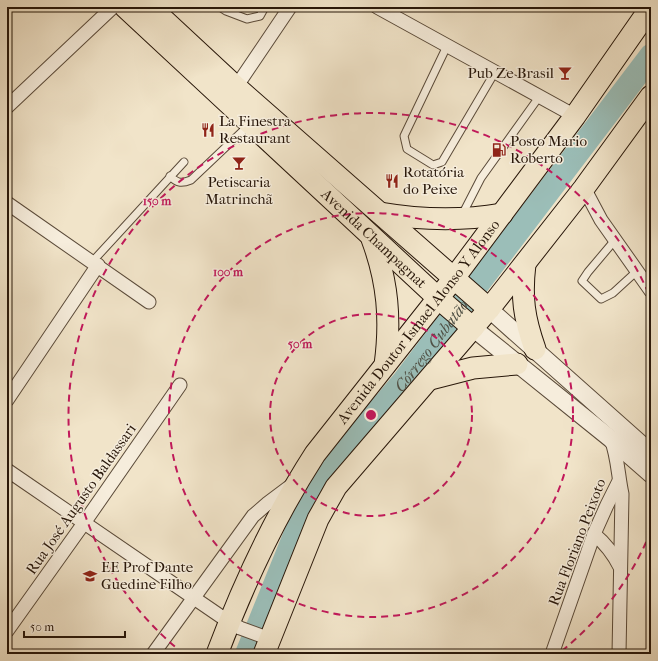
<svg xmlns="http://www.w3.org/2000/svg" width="658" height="661" font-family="'IM FELL French Canon',serif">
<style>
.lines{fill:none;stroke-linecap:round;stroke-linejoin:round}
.river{stroke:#9bbeb8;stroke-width:24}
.service-casing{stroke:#5a4a39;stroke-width:9}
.minor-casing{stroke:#5a4a39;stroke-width:15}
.tertiary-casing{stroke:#5a4a39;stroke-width:19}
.primary-casing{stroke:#271609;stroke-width:23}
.service{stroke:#f6eddc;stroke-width:7}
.minor{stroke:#f6eddc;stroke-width:13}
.tertiary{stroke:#f6eddc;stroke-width:17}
.primary{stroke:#f1e4c9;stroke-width:21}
.ring{fill:none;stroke:#c2185b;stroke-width:2;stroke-dasharray:7 5}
.labels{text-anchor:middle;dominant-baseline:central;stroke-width:3;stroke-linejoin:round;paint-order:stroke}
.poi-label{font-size:15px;fill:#271609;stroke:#f6eddc;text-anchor:start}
.street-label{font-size:15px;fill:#271609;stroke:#f6eddc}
.water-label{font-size:16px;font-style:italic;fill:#505146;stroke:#f6eddc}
.centre{fill:#c2185b;stroke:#f6eddc;stroke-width:2}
.ring-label{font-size:12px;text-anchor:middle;font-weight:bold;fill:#c2185b;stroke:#f6eddc;stroke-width:3;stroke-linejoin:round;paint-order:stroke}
</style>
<rect width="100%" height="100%" fill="#f1e4c9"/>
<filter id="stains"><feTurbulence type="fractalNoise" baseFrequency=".005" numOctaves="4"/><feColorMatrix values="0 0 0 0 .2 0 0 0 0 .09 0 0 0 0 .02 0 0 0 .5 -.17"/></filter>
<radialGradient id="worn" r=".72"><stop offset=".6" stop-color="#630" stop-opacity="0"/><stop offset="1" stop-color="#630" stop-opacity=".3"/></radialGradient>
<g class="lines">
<path class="river" id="s1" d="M247,654l55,-136 20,-41 82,-96 247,-325"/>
<defs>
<g id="service">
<path d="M220,7l6,4 21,8 13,-3 5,-9"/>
<path d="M447,46l-43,90 3,13 26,16 9,-3 53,-90"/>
<path d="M170,176c7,7 11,8 21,4l58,-55"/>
<path d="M462,215l19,-37 58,-81"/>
<path d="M615,240l-27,32 -6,9 19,18 12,-6 24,-22"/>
<path d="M92,262l92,-100"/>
</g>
<g id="minor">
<path d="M377,7l198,109"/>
<path d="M236,87l54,-80"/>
<path d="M7,107l106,-100"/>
<path d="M584,188l17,32 50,71"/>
<path d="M7,203l142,99"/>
<path d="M7,400l91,-135"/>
<path d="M611,439c7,18 7,37 11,55l-3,160"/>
<path d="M7,470l222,152 11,6 30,11"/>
<path d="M594,534c12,10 19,19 26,33"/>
<path d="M7,631l77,-108 96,-138"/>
<path d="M153,654l100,-138 15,-13 24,-18"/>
<path d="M552,654l42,-120 13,-29 12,-24"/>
</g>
<g id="tertiary">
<path d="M489,309l162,144"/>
<path d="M473,328l138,111 40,35"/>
</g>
<g id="primary">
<path id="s2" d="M125,7l313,291 35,30"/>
<path d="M150,7l86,80 253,222"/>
<path d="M380,213c41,7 81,8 122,1"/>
<path d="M372,239c16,43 19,81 13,126"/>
<path d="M525,264c-4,33 -1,54 10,85"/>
<path d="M430,379l43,-11 44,-4"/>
<path id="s3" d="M217,654c26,-69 58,-138 98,-200l139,-176 121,-162 76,-109"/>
<path d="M264,654l54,-135 18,-32 153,-178 95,-121 67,-92"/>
</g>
</defs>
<use href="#service" class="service-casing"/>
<use href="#minor" class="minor-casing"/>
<use href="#tertiary" class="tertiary-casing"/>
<use href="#primary" class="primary-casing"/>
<use href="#service" class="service"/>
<use href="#minor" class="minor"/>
<use href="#tertiary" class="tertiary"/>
<use href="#primary" class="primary"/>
</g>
<g class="ring">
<circle cx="371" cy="415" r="101"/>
<circle cx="371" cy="415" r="202"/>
<path d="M651 531A303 303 0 0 1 558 654M184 654A303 303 0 1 1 651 299"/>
</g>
<defs>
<symbol id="bar-bare" viewBox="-9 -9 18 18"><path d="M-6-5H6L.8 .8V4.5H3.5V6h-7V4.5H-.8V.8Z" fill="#8f2418" stroke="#f6eddc" stroke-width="2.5" paint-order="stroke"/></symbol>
<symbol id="restaurant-bare" viewBox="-9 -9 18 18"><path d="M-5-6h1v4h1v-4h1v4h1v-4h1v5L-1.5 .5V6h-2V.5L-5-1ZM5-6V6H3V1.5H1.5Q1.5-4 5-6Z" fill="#8f2418" stroke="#f6eddc" stroke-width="2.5" paint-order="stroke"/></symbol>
<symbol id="fuel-bare" viewBox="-9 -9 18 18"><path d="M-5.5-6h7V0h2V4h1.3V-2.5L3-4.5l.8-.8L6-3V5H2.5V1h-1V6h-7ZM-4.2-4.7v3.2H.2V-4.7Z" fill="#8f2418" stroke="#f6eddc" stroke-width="2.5" paint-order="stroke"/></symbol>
<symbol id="school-bare" viewBox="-9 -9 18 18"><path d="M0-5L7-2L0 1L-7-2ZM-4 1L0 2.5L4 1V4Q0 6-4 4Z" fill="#8f2418" stroke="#f6eddc" stroke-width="2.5" paint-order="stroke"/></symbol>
</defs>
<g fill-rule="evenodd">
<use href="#bar-bare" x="555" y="63" width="20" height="20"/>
<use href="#restaurant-bare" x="198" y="120" width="20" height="20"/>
<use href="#fuel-bare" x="489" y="140" width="20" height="20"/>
<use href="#bar-bare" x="229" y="153" width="20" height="20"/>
<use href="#restaurant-bare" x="382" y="171" width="20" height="20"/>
<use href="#school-bare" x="80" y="566" width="20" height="20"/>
</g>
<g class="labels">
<g class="poi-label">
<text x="554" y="73" text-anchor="end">Pub Ze Brasil</text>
<text x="219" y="121">La Finestra<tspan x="219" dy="17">Restaurant</tspan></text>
<text x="510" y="141">Posto Mario<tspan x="510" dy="17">Roberto</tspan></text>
<text x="403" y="172">Rotatória<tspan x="403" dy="17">do Peixe</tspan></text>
<text x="239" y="182" text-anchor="middle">Petiscaria<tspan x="239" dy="17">Matrinchã</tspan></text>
<text x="101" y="567">EE Prof Dante<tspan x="101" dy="17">Guedine Filho</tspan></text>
</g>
<g class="street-label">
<text stroke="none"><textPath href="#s2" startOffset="340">Avenida Champagnat</textPath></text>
<text stroke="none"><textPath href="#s3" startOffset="391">Avenida Doutor Ismael Alonso Y Alonso</textPath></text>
<text transform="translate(81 499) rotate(-55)">Rua José Augusto Baldassari</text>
<text transform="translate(577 542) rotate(-69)">Rua Floriano Peixoto</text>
</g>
<g class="water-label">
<text stroke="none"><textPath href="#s1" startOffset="363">Córrego Cubatão</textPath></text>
</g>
</g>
<circle cx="371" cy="415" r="6" class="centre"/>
<g class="ring-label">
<text x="157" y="205">150 m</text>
<text x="228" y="276">100 m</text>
<text x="300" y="348">50 m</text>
</g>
<rect width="658" height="661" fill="none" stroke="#f1e4c9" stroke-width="24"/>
<rect x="8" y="8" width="642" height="645" fill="none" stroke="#271609" stroke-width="2"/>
<rect x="12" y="12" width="634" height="637" fill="none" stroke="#271609"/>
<path d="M24 631v6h101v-6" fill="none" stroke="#271609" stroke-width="2"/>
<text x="30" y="631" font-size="12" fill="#271609" stroke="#f6eddc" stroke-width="3" paint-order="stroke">50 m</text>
<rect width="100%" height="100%" filter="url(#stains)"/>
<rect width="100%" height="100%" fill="url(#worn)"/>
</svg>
